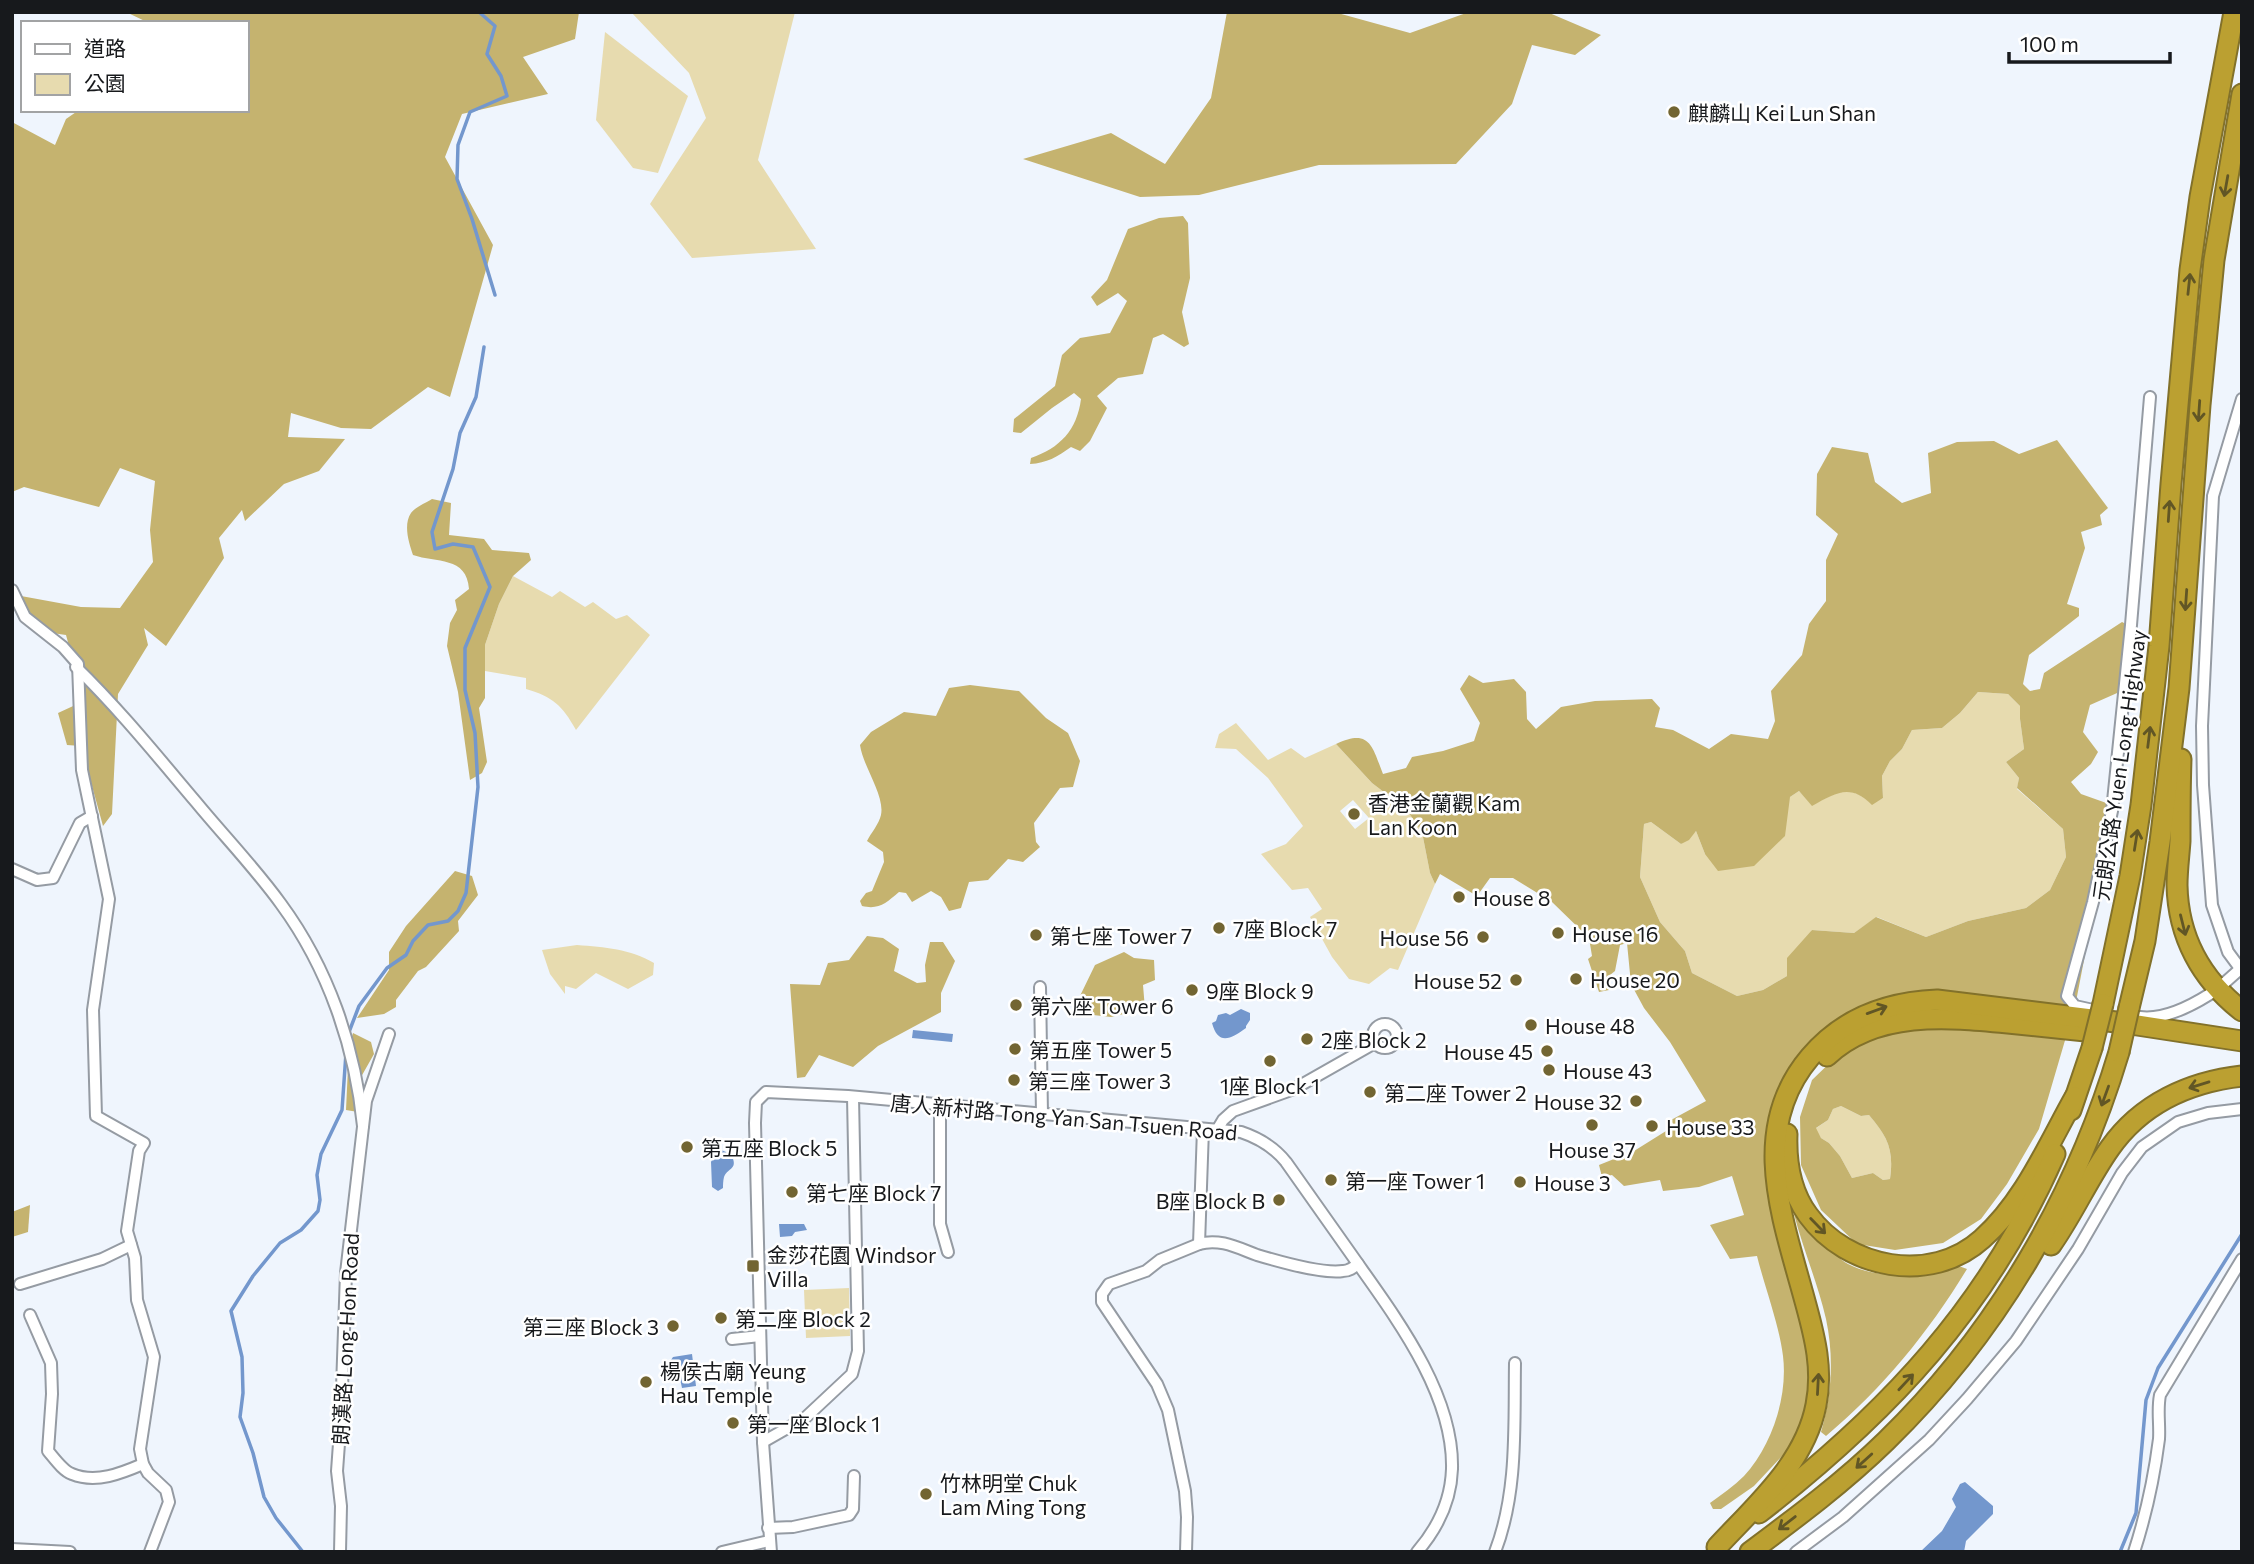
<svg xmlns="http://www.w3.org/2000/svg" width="2254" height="1564" font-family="Commissioner,'Noto Sans TC',sans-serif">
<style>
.green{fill:#e7dbaf;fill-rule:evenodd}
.forest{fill:#c5b36f;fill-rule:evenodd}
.water{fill:#7397cd}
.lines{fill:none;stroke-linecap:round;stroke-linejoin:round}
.stream{stroke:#7397cd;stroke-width:3.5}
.minor-casing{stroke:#959ba3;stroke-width:14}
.motorway-casing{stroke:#82712a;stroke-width:23}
.minor{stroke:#fff;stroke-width:10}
.motorway{stroke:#bba031;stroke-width:19}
.motorway-bridge-casing{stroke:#82712a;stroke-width:23;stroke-linecap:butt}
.motorway-bridge{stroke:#bba031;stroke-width:19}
.oneway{stroke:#615625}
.poi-dot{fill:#726532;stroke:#fff;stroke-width:2.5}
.labels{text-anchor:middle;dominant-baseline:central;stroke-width:5;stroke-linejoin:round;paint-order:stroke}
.poi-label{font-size:21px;fill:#17191c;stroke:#fff;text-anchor:start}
.street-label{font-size:21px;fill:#17191c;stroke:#fff}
</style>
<rect width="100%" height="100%" fill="#eff5fd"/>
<g class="green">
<path d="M631,12h164l-37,148 58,89 -124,9 -42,-54 56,-86 -17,-45z"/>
<path d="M605,32l83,64 -30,77 -25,-5 -37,-48z"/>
<path d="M513,576l39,21 8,-6 25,16 8,-5 23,17 11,-4 23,20 -74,95c-14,-25 -23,-33 -50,-41v-11l-41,-7v-26l14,-41z"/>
<path d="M1978,692l30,2 12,12v13l4,30 -18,13 13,16 -2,11 46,40 3,28 -16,33 -24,18 -58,13 -42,16 -49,-20 -23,16 -42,-3 -25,46 -24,14 -26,6 -45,-23 -7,-22 -25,-29 -20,-45 4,-53 7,-2 30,22 15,-13 9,23 94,-63 13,14c26,-13 36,-22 60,-1l11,-6 -1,-22 8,-15 12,-12 10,-19 30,-2 18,-15z"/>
<path d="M1236,723l32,37 23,-12 14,10 31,-14 36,39 34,26 16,23 8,41 5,11 -37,86 -8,-2 -21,16 -20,-5 -17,-22 -22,-40 12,-8 -14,-21 -16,2 -31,-36 25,-10 17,-18 -35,-48 -32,-29 -21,-1 4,-14zM1353,800l16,18 -14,11 -15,-18z"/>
<path d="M577,945c28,2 53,4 77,18l-1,12 -25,14 -32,-16 -20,16 -11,-3v8l-15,-20 -8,-24z"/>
<path d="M1841,1106l20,10 8,-1c19,22 25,35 21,64l-7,1 -10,-7 -21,5 -12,-22 -11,-13 -8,-5 -6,-9 13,-9 5,-11z"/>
<path d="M849,1288l1,48 -44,2 -2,-48z"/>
</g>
<g class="forest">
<path d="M126,12h453l-4,27 -52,18 25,37 -86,20 -17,43 48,88 -43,152 -22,-10 -57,42 -30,-1 -50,-15 -3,24 57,2 -26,32 -35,13 -39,37 -3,-11 -23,28 5,20 -58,88 -22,-18 4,17 -30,49 -6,120 -9,12 -22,-80 -14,-1 -9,-32 26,-12 -18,-66 -35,-5 -10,-34 60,11 39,1 33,-46 -3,-32 5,-49 -35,-13 -21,39 -75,-20 -12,5v-370l43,23 11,-26 13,-9h168v-87h-98z"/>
<path d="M1227,12h107l76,21 59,-21h78l54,23 -26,20 -43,-10 -20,59 -56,60 -137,1 -120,30 -59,2 -117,-38 88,-26 54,31 46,-66z"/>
<path d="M1183,216l5,7 2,55 -8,34 7,32 -5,3 -21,-13 -10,4 -10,36 -25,4 -21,18 10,12 -17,33 -10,10 -9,-4c-14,10 -24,16 -41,17l1,-6c29,-10 46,-28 50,-59l-7,-6 -22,15 -31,25 -8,-1 1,-13 41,-33 7,-31 18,-17 30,-5 17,-32 -9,-8 -21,13 -6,-9 16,-17 21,-51 31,-11z"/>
<path d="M2057,440l51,68 -8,7 2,10 -21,7 4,16 -18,56 12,4v8l-50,39 -6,29 7,7 10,-2 4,-16 78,-51 10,5 7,20 -11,15 7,16 -2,8 -43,19 -7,27 15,20 -7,12 -20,18 10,12 31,11 -12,72 -26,135 -98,-13 -172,53 -28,85 37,230 -5,44 -23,42 -31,33 -33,23h-8l-3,-6c12,-9 24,-17 34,-27 28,-31 44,-79 39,-120 -4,-32 -18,-68 -26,-100l-27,3 -20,-34 34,-10 -12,-39 -33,11 -36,4 -3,-11 -36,6 -12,-11 -10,2 -3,-12 35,-14 40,-25 -3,-6 35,-19 -36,-59 -26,-34 -13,-24 -4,-41 -7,2 -5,26 -5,4 -1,15 -10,2 -11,-33 4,-3 -3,-18 -37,-36 -39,-24h-23l-13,18 -37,-22 -5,10 -5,-11 -8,-41 -16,-23 -34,-26 -36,-39c34,-16 36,2 47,30l23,-6 6,-11 31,-6 31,-10 6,-18 -20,-34 9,-14 14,8 31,-4 12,13 1,27 9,10 25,-22 34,-6 57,-2 8,9 -5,19 18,3 36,19 22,-15 37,5 7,-18 -4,-30 31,-36 7,-31 17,-23v-41l12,-26 -22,-19 1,-41 15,-27 36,6 7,29 27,21 29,-10 -3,-40 29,-11 37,-1 25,13zM1978,692l30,2 12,12v13l4,30 -18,13 13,16 -2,10 46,41 3,28 -16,33 -24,18 -58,13 -42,16 -50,-20 -22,16 -42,-3 -25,28v18l-24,14 -26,6 -45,-23 -7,-22 -25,-29 -20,-45 4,-53 7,-2 30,22 8,-4 7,-9 9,23 13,17 36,-5 31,-30 5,-39 9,-6 13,15c24,-13 38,-23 60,-1l11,-7 -1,-22 8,-15 12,-12 10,-19 30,-2 18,-15z"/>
<path d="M432,499l19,4 -2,32 35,4 8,11 37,3 2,7 -18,16 -14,28 -14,41v53l-6,10 8,54 -5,11 -12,7 -12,-88 -11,-46 3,-23 7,-13 -2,-10 14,-11c-2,-33 -33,-26 -56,-34 -4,-12 -10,-30 -2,-42 4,-6 15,-10 21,-14z"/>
<path d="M970,685l49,6 27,27 22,15 12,28 -7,26 -13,1 -26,35 2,19 4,5 -17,15 -15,-3 -20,21 -19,2 -8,26 -12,3 -8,-14 -10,-6 -19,11 -6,-9 -7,-1c-13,11 -20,18 -37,14l-2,-5 6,-8 6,-2 12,-29 -1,-10 -16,-11c4,-8 12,-17 14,-26 4,-20 -18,-48 -21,-70l11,-13 33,-20 32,4 13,-28z"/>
<path d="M455,871l17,5 6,19 -20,26 1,10 -33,36 -8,4 -22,29v7l-12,7 -27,4 32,-48v-18l17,-26z"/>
<path d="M867,936l16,2 16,11 -5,22 23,12 9,-1 -1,-17 5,-23h13l12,19 -14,32v19l-63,34 -25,21 -34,-12 -14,22 -8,1 -7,-94 30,1 8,-22 21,-3z"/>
<path d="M1124,952l10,6 20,2 1,20 -12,5 2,24 -34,8 -18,-2 -14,-17 16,-33z"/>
<path d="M1924,1027l142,10 -27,92 -32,55 -26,35 -38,24 -48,7 -38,-6 -36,-34 -20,-45 -1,-48 12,-37 29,-28 38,-20zM1841,1106l20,10 8,-1c19,22 25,35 21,64l-7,1 -10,-7 -21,5 -12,-22 -11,-13 -8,-5 -5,-10 12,-8 5,-11z"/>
<path d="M353,1033l18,9 3,12 -13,23 3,9 -6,26 -12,-2 3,-64z"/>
<path d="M30,1205l-2,27 -16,5v-25z"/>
<path d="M1799,1211c12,14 34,45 49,53 24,13 55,12 81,7 13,-2 27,-8 38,-2 -39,64 -83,118 -141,167l-5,-4c11,-37 13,-76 5,-113 -8,-35 -23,-70 -32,-105z"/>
</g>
<g class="water">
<path d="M1241,1009l9,4v7l-4,6v2c-15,11 -28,18 -34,-5l4,-2 2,-6 8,-2 4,2z"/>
<path d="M913,1030l40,4 -1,8 -40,-4z"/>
<path d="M721,1150l10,4c8,16 -3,13 -7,23 -1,4 -1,8 -1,11l-5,3 -6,-4 -1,-25 3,-7z"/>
<path d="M779,1224h25l3,6 -12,2 -3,4 -12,1z"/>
<path d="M692,1354l4,32 -14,2 -3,-14 -8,-4 -2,-7 4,-6z"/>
<path d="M1965,1482l28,24v8l-27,27 -2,11h-44l22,-21 14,-24 -4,-8 8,-15z"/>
</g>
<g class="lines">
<g class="stream">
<path d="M479,12l16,14 -8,28 14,22 6,20 -37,16 -12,33 -1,34 15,40 23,76"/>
<path d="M349,1032l10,-26 28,-38 19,-13 7,-14 15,-16 20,-4 10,-10 8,-18 12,-106 -3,-54 -10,-43v-42l25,-61 -17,-40 -20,-3 -18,5 -3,-17 21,-63 7,-36 16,-36 8,-50"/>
<path d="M303,1552l-27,-34 -12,-21 -11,-44 -13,-36 3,-24 -1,-36 -11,-46 22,-35 27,-33 21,-13 17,-19 2,-11 -3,-25 4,-21 21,-44 4,-57"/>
<path d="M2120,1552l16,-39 10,-113 12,-32 84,-134"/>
</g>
<defs>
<g id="minor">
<path d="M2242,399l-29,97 -11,230 1,59 9,120 16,47 14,19"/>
<path d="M12,590l13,27 38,30 15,17 4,106 27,129 -16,111 3,106 48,27 -5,8 -12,80 8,27 2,42 17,57 -14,92 3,15 5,9 18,17 3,12 -19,50"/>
<path d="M76,667c43,42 81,89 120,135 28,34 59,66 85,102 47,64 74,142 82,222"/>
<path d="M12,869l25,11 16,-2 27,-55 12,-7"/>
<path d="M2221,986l18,-16"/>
<path d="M1040,987l2,127"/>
<path d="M2093,1010l-18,-4 -8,-10 26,-94 19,-91 19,-186 19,-228"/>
<path d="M2140,1017c23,3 51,-11 70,-23"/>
<circle cx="1385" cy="1036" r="12"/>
<path d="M940,1105v119l8,28"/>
<path d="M1203,1129l-4,115c21,-6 39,4 58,11 20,6 66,19 86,16 6,0 10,-3 15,-7"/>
<path d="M1217,1130l6,-10 10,-9 61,-22 81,-46"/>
<path d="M20,1284l82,-25 29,-14"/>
<path d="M30,1315l21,48 1,31 -4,57c6,7 15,20 24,23 24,10 50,-1 71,-10"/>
<path d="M732,1339l28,-3"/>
<path d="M763,1442l42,-24 47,-44 6,-23 -5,-254"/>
<path d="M768,1528l25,-1 56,-12 4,-6 1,-33"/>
<path d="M12,1549l58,3"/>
<path d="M340,1552l1,-46 -4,-35 4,-55 5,-143 20,-172 23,-67"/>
<path d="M722,1552l47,-11"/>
<path d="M771,1552l-8,-110 -8,-319 1,-21 10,-10 82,4 393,36c18,6 33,15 45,30 21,30 43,61 65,92 42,60 103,138 101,215 -1,31 -15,60 -35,83"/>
<path d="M1186,1552l1,-35 -2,-26 -17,-81 -11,-26 -55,-82v-8l7,-10 37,-13 14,-11 39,-16"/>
<path d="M1495,1552c23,-60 19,-126 20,-189"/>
<path d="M1796,1552l47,-35 86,-77 38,-41 49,-58 62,-92 44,-76 20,-26 36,-25 30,-9 34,-4"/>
<path d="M2134,1552c12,-37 20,-74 25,-113 1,-15 -2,-29 1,-44l82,-136"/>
</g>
<g id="motorway">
<path d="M2181,759c-1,28 -1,55 -1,82 -1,15 -3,29 -3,44 1,51 24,94 65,126"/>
<path d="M2103,1004l27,-128 11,-71 18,-159 12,-162 19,-214 10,-73 34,-185"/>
<path d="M2129,1008l16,-67 15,-99 19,-154 21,-283 14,-145 28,-166"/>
<path d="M1827,1056c49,-46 120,-39 181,-33 29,3 58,6 87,9"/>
<path d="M2071,1110l21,-62"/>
<path d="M1787,1134c-1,27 4,58 21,81 39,54 123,70 174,24 42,-37 66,-94 93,-142"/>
<path d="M2051,1245c22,-31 37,-66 59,-97 31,-44 79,-66 132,-72"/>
<path d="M1759,1513c130,-101 229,-206 296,-359"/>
<path d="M1717,1547c39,-42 88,-84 99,-142 7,-35 -1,-67 -10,-100 -22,-83 -59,-174 4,-248 33,-39 77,-55 127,-57l187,23 118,18"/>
<path d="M1750,1552c47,-35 94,-70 136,-111 110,-107 189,-242 233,-389"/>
</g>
</defs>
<use href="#minor" class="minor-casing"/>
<use href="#motorway" class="motorway-casing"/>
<use href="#minor" class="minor"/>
<use href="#motorway" class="motorway"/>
<defs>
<g id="motorway-bridge">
<path d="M2092,1048l11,-44"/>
<path d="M2119,1052l10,-44"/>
</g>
</defs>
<use href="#motorway-bridge" class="motorway-bridge-casing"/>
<use href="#motorway-bridge" class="motorway-bridge"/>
</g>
<defs><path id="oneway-shaft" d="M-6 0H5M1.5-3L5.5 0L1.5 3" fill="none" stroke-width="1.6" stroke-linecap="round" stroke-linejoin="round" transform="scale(1.75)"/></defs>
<g class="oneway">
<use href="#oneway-shaft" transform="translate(2226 186) rotate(100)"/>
<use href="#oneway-shaft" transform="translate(2189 284) rotate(-84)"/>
<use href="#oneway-shaft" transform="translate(2199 411) rotate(94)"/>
<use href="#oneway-shaft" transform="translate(2169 511) rotate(-86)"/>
<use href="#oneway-shaft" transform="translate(2186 600) rotate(94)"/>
<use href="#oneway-shaft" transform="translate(2149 737) rotate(-83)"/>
<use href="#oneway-shaft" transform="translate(2136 840) rotate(-81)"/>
<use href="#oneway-shaft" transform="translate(2183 925) rotate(76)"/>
<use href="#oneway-shaft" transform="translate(1877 1010) rotate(-20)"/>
<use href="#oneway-shaft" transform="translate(2199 1085) rotate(163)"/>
<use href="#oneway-shaft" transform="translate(2105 1096) rotate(110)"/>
<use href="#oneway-shaft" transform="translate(1818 1226) rotate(46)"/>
<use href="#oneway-shaft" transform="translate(1906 1382) rotate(-47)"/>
<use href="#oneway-shaft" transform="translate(1818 1384) rotate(-87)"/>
<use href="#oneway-shaft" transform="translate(1864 1461) rotate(138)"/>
<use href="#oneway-shaft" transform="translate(1787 1523) rotate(142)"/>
</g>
<g class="poi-dot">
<circle cx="1674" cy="112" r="7"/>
<circle cx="1354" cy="814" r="7"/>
<circle cx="1459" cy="897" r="7"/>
<circle cx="1219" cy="928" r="7"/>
<circle cx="1558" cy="933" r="7"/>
<circle cx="1036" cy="935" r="7"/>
<circle cx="1483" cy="937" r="7"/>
<circle cx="1576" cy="979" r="7"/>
<circle cx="1516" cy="980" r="7"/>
<circle cx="1192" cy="990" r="7"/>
<circle cx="1016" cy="1005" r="7"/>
<circle cx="1531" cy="1025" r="7"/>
<circle cx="1307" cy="1039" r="7"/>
<circle cx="1015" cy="1049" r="7"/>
<circle cx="1547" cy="1051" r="7"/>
<circle cx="1270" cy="1061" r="7"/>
<circle cx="1549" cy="1070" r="7"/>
<circle cx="1014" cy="1080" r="7"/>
<circle cx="1370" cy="1092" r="7"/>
<circle cx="1636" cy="1101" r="7"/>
<circle cx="1592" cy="1125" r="7"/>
<circle cx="1652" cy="1126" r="7"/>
<circle cx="687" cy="1147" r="7"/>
<circle cx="1331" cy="1180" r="7"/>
<circle cx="1520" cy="1182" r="7"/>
<circle cx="792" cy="1192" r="7"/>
<circle cx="1279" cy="1200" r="7"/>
<rect x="746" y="1259" width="14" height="14" rx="3.5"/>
<circle cx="721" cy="1318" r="7"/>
<circle cx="673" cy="1326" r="7"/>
<circle cx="646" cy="1382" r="7"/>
<circle cx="733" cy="1423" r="7"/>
<circle cx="926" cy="1494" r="7"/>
</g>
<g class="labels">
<g class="poi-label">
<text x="1688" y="112">麒麟山 Kei Lun Shan</text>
<text x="1368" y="802">香港金蘭觀 Kam<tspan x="1368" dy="24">Lan Koon</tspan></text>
<text x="1473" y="897">House 8</text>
<text x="1233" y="928">7座 Block 7</text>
<text x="1572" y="933">House 16</text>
<text x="1050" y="935">第七座 Tower 7</text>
<text x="1469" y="937" text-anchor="end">House 56</text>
<text x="1590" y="979">House 20</text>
<text x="1502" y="980" text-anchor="end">House 52</text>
<text x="1206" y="990">9座 Block 9</text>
<text x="1030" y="1005">第六座 Tower 6</text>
<text x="1545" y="1025">House 48</text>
<text x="1321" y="1039">2座 Block 2</text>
<text x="1029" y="1049">第五座 Tower 5</text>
<text x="1533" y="1051" text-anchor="end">House 45</text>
<text x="1563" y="1070">House 43</text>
<text x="1028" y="1080">第三座 Tower 3</text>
<text x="1270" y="1085" text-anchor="middle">1座 Block 1</text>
<text x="1384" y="1092">第二座 Tower 2</text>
<text x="1622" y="1101" text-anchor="end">House 32</text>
<text x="1666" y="1126">House 33</text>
<text x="701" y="1147">第五座 Block 5</text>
<text x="1592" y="1149" text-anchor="middle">House 37</text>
<text x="1345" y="1180">第一座 Tower 1</text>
<text x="1534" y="1182">House 3</text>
<text x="806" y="1192">第七座 Block 7</text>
<text x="1265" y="1200" text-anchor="end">B座 Block B</text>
<text x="767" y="1254">金莎花園 Windsor<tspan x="767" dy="24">Villa</tspan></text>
<text x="735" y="1318">第二座 Block 2</text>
<text x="659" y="1326" text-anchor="end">第三座 Block 3</text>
<text x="660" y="1370">楊侯古廟 Yeung<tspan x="660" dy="24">Hau Temple</tspan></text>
<text x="747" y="1423">第一座 Block 1</text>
<text x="940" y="1482">竹林明堂 Chuk<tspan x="940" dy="24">Lam Ming Tong</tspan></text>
</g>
<g class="street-label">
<text transform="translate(2119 765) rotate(-82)">元朗公路 Yuen Long Highway</text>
<text transform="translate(1064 1117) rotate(5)">唐人新村路 Tong Yan San Tsuen Road</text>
<text transform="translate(345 1339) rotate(-87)">朗漢路 Long Hon Road</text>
</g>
</g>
<rect width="2254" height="1564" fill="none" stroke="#17191c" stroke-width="28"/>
<rect x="21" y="21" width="228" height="91" fill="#ffffff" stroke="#a2a3a4" stroke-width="2"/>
<rect x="35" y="44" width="35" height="10" fill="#ffffff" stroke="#a2a3a4" stroke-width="2"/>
<text x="84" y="56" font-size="21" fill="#17191c">道路</text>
<rect x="35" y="74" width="35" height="21" fill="#e7dbaf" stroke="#a2a3a4" stroke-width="2"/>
<text x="84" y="91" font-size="21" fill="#17191c">公園</text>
<path d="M2009 52v10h161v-10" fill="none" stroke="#17191c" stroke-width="3.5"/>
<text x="2020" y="52" font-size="21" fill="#17191c" stroke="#ffffff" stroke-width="5" paint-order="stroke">100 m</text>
</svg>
